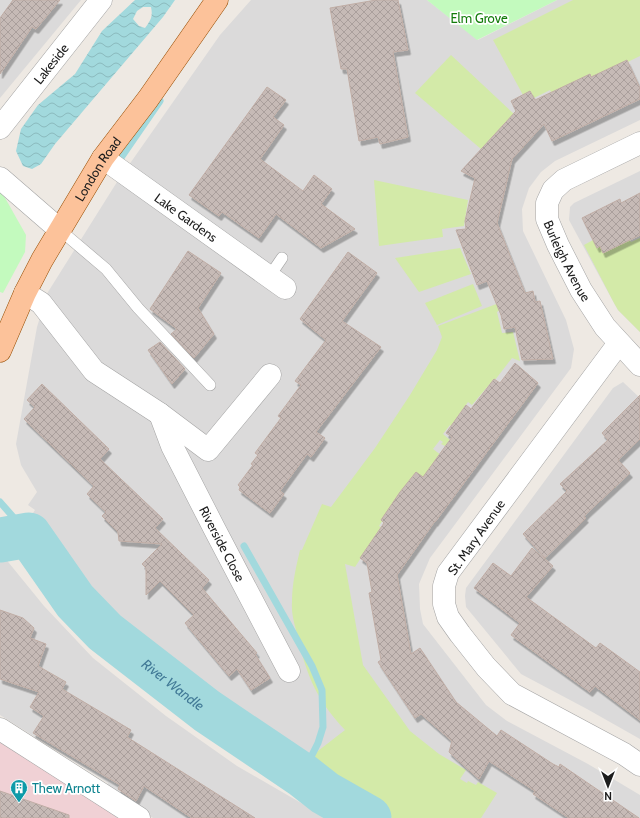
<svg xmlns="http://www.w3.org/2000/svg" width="640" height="818" font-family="Cabin,sans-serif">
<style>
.residential{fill:#dbdada}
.commercial{fill:#f0d1d5}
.park{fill:#c3fabe}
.garden{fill:#d3eaa8}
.water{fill:url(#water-waves);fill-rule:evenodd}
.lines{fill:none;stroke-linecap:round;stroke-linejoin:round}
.stream{stroke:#a2d9dd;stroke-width:7}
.river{stroke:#a2d9dd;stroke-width:45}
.building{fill:url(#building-cross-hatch);stroke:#c0ada5;filter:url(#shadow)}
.service-casing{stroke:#a4a4a4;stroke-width:12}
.minor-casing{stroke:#a4a4a4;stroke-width:23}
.primary-casing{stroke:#964c00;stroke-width:23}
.service{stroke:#fff;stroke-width:11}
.minor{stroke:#fff;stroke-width:22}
.primary{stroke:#fcc29a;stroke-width:22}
.labels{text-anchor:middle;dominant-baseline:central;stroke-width:3.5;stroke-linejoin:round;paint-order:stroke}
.park-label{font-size:13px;fill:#137c0a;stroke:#fff}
.street-label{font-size:13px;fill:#1d1d1d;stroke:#fff}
.culture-label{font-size:13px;fill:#0d838f;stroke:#fff;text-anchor:start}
.water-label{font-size:14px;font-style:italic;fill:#417996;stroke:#fff}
</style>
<defs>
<pattern id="water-waves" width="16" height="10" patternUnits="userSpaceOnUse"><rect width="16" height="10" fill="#a2d9dd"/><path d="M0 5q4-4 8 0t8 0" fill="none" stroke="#8bbabd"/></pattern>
<pattern id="building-cross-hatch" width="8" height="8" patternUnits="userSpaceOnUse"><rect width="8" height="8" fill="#c6bab6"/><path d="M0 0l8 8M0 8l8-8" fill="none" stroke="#aa9f9c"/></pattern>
<filter id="shadow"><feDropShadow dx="2.5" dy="4.5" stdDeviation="0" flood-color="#0004"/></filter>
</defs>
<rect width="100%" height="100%" fill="#eee9e3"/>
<g class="residential">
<path d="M0,0h81l-81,98z"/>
<path d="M251,0h176l51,40 79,-40h83v120l-85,41 -14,11 -12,16 -7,21 1,22 43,89 8,29 -3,19 -141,190 -11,26 1,25 3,15 63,81 21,16 81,43 52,31v23h-244l-84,-59 -55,-35 -68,-39 -29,-15 -64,-68 -36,-41 -6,-8 -12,-31 -9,-9 2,-3 -7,-5 9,-13 -16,-27 -5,-21 21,-117 11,-35 69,-110 103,-147z"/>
<path d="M640,171v161l-22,-22 -4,-7 -45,-83 1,-13 4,-4z"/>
<path d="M623,382l17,16v341l-53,-30 -66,-35 -55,-67 -1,-11 1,-8 147,-200z"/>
<path d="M0,552l44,54 49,52 73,58 71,50 90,52h-174l-47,-30 2,-5 -108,-68z"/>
</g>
<path class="commercial" d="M0,740l122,78h-122z"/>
<g class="park">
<path d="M427,0h130l-80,40z"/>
<path d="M0,189l26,46 -1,17 -22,41 -3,-1z"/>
</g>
<g class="garden">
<path d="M573,0h67v56l-86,42 -4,-8 -16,8 -4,-7 -7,4 -30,-55z"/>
<path d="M451,55l63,59 -33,35 -66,-56z"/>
<path d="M374,180l94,20 -4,26 -22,3 1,8 -64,9z"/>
<path d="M625,231l6,11 9,-4v94l-22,-22 -4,-7 -30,-58 9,-5 4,8 3,-2 3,7 17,-8z"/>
<path d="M460,248l11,26 -52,18 -24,-34z"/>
<path d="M473,284l9,22 -45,19 -12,-22z"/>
<path d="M499,303l1,7 -3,2 5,21 11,-1 7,29 -8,-3 -17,22 -1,-1 -22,26 -4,-3 -17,24 -1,-1 -7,9 7,6 -5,6 -4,-2 2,-2 -3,-2 -7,9 12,9 -18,25 -30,16 -18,27 2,1 -26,40 -10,-3 18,101 47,66 29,23 27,16 -6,9 7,4 1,-2 8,4 2,-3 19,11 -16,25h-89l-50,-31 -37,-26 40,-31c-28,-30 -38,-53 -47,-92 -3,-12 -7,-24 -6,-36 0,-18 4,-35 8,-52h2l20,-46 9,3 44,-59 35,-53 27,-45 5,-13 -4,-11z"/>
</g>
<path class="water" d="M135,0h40l-12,17 -108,127 -14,20 -9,5 -9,-3 -7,-15 5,-22 17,-24 37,-31 27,-43zM143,7h8c2,9 0,13 -6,21l-6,-2 -6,-7 4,-8z"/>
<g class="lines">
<g class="stream">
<path d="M118,162l42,-61"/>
<path d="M0,502l29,33"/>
<path d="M244,546l68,120 10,24 1,37 -5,16 -16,32"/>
</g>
<path class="river" id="s1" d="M0,540l29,-5 46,66 30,31 102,79 95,64 23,18 44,25"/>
</g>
<g class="building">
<path d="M13,0h47l-24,29 -4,-2 -32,47v-56z"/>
<path d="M376,0h22l10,50 -15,2 15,85 -28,7 -2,-7 -19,4 -12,-72h-6l-11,-61z"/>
<path d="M627,60l13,28v11l-88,42 -8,-17 -32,35 -15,64 28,70 8,-2 2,11 5,-1 13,58 -31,1 -7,-33 -11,2 -3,-14 -14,-34 -10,4 -21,-55 10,-1 -1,-8 10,-43 -14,-7 55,-60 -5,-10 19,-10 5,9 55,-26 1,3z"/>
<path d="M267,87l19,13 -13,17 11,8 -24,34 43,32 11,-16 18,14 -11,15 34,25 -34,19 -45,-34 -17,24 -37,-26 -3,4 -30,-21z"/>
<path d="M640,193v42l-37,18 -3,-7 -3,2 -15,-30 38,-19 1,4z"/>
<path d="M188,251l33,22 -23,35 16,26 -20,24 -23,-24 6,-5 -27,-20z"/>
<path d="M348,252l29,21 -35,48 39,26 -65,85 9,6 -14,19 -4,-3 -27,37 4,3 -14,19 -31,-23 1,-3 -2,-2 15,-20 -2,-1 7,-9 -3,-2 26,-35 -3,-2 23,-31 -6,-4 31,-41 -26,-21z"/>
<path d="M160,342l25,27 -13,15 -24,-34z"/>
<path d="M515,363l23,20 -103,139v-1l-38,54 14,79 9,-6 36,54 41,34 4,-6 52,34 6,3 1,-3 79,54h-70l-36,-24 2,-3 -46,-30 -10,18 -30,-27 3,-11 -31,-27 -6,4 -37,-56 3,-2 -12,-67 3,-1 -5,-29 -7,-5 24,-35 -3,-3 19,-28 16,-20 7,5 29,-40 -6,-4 20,-28 5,4 23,-30 6,4z"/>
<path d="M42,384l67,65 -9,10 63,60 -8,9 54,52 -7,8 55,65 -2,1 15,24 -19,12 -14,-21 -8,7 -14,-17 -30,-36 9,-8 -34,-34 -14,14v-27l-4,-4 20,-20 -43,-3 -1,-9 -16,-16 4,-4 -19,-18 7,-8 -70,-67 11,-12 -8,-7z"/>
<path d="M640,395v44l-22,21 12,13 -44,41 -2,3 2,1 -41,40 -22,-24 44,-43 -7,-7 48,-44 -6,-7z"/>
<path d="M532,548l21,18 -27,31 70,51 4,-5 40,29v48l-45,-34 -5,6 -79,-57 9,-12 -46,-35 19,-25 18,13z"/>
<path d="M0,610l23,8 11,10 -4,10 16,6 -8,22 28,16 -4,7 69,41 -4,7 128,81h-63l-48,-32 -8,15 -18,-12 2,-4 -87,-52 11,-17 -14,-9 9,-15 -39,-13z"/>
<path d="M0,791l69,24v3h-69z"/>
</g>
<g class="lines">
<defs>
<g id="service">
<path d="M60,230l46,39 32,39 72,77"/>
<path d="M269,277l13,-19"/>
</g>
<g id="minor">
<path id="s2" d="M0,128l101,-128"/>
<path id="s3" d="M640,143l-76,37 -11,10 -6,13v16l11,26 23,45 24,37 35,38"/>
<path id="s4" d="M103,158l182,130"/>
<path d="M0,178l60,52"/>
<path d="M25,293l16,10 53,68 66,43 48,36 62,-75"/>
<path d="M619,343l-171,230 -4,13v18l4,13 12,17 26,33 26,27 112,60 16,11"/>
<path id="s5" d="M160,414l12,32 42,82 75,143"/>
<path d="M0,729l139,89"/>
</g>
<g id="primary">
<path id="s6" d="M0,351l25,-58 17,-33 61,-102 45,-59 69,-99"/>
</g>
</defs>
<use href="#service" class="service-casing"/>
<use href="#minor" class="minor-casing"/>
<use href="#primary" class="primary-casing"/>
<use href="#service" class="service"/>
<use href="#minor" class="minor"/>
<use href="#primary" class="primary"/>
</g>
<defs>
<symbol id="building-pin" viewBox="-11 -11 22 30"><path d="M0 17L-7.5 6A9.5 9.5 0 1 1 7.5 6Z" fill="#0f9aa8" stroke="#fff"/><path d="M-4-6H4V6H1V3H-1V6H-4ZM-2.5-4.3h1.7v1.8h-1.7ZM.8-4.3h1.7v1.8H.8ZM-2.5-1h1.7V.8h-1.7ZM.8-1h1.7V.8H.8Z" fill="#fff"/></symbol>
</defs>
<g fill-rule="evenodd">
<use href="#building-pin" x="9" y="778" width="20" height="27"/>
</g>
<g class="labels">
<g class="park-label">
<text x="479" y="18">Elm Grove</text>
</g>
<g class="street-label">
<text stroke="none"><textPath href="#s2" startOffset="82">Lakeside</textPath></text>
<text stroke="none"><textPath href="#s6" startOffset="207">London Road</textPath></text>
<text stroke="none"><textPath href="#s4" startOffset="102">Lake Gardens</textPath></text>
<text stroke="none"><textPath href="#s3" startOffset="176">Burleigh Avenue</textPath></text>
<text transform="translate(476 537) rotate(-55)">St. Mary Avenue</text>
<text stroke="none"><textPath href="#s5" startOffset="144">Riverside Close</textPath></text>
</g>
<g class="culture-label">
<text x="32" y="788">Thew Arnott</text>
</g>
<g class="water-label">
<text stroke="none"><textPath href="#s1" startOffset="239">River Wandle</textPath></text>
</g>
</g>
<g transform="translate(608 786) rotate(180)" stroke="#ffffff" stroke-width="3" paint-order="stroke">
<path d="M0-3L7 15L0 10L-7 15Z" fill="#1d1d1d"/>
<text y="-6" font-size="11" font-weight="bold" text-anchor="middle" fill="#1d1d1d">N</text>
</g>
</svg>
